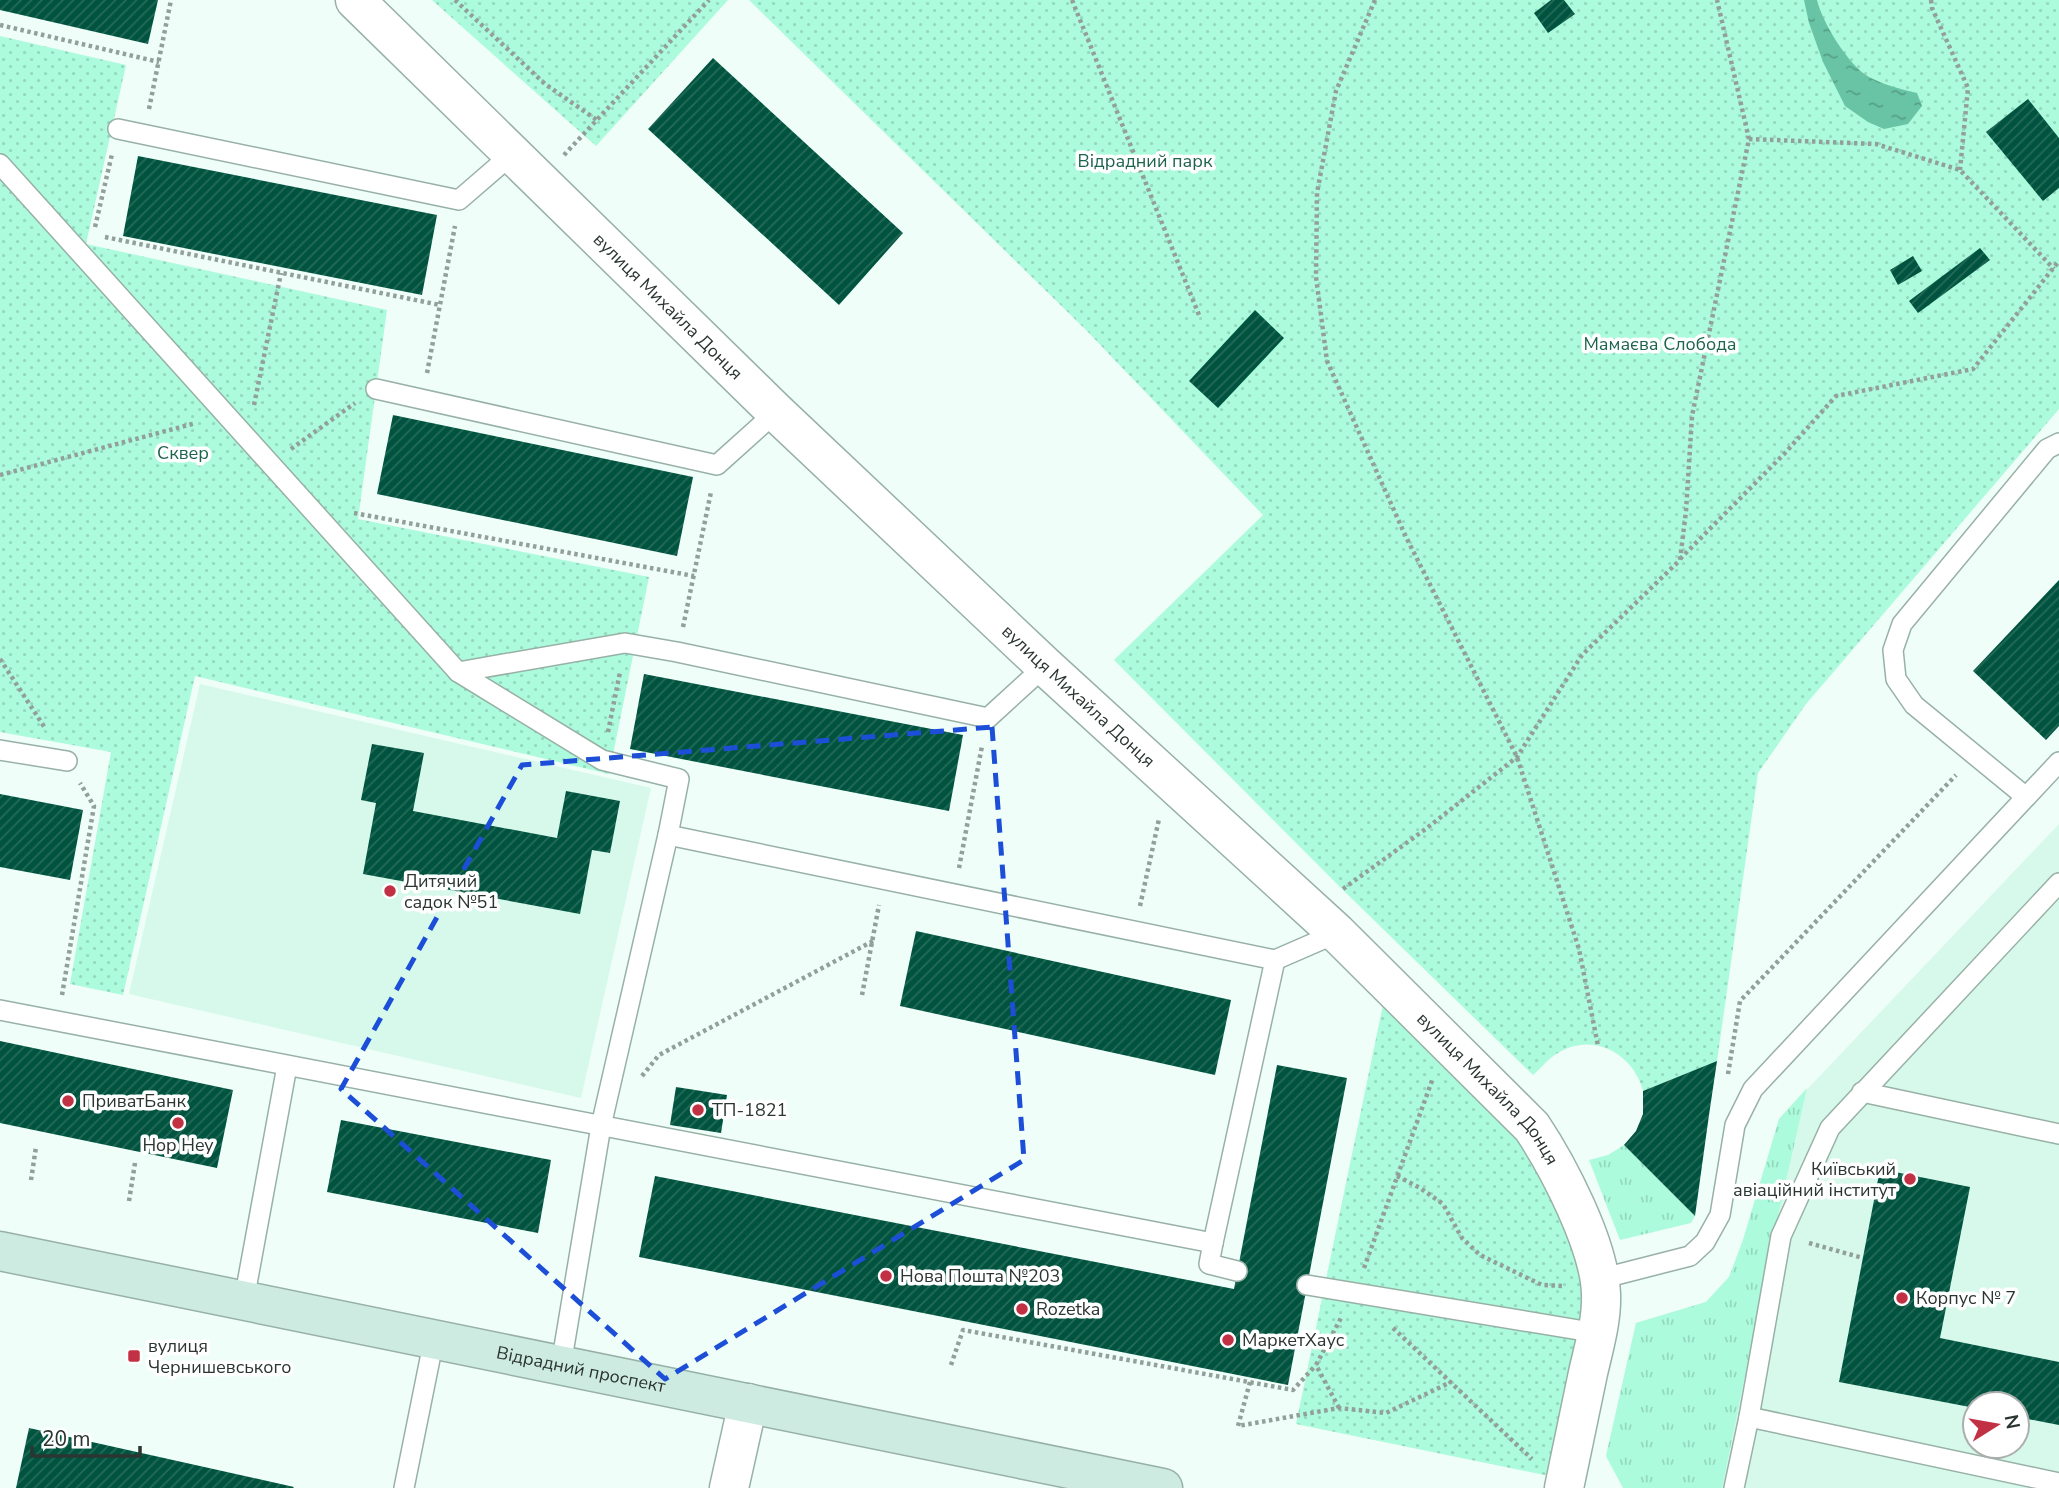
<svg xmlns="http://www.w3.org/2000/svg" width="2059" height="1488" font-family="'Nunito Sans',sans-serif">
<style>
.built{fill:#d6f9eb;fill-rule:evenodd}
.grass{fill:url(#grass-tufts)}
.park{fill:url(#park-dots)}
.water{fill:url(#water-ripples)}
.building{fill:url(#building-hatch)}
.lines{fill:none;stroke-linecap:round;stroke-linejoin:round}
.lane-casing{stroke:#98b1a7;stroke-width:22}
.street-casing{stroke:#98b1a7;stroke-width:41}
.secondary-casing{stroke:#98b1a7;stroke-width:41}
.path{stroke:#939f9a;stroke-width:4.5;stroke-dasharray:3.5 3.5;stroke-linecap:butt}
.lane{stroke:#fff;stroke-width:19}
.street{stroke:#fff;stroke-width:38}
.secondary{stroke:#ceebe1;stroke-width:38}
.marked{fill:none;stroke:#1d4ed8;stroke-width:5;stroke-dasharray:14 9;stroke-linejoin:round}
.poi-dot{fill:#c23143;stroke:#fff;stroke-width:2.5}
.labels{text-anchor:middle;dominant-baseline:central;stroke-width:7;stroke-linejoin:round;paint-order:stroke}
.park-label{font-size:18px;fill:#1d644f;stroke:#fff}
.street-label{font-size:18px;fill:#2b3531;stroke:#fff}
.poi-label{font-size:18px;fill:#2b3531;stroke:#fff;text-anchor:start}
</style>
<defs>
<pattern id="grass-tufts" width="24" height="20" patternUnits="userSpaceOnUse" patternTransform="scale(1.75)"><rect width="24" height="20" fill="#acfbdd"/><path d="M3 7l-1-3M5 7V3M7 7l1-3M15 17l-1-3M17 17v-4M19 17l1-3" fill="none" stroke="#94d8be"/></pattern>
<pattern id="park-dots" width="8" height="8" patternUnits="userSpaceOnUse" patternTransform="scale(1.75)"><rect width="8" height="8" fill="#acfbdd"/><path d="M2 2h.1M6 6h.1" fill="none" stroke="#94d8be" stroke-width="1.8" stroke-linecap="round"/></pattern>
<pattern id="water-ripples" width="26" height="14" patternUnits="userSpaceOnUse" patternTransform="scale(1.75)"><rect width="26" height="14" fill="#68c4a5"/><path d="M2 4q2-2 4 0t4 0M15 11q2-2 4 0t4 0" fill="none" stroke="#56a087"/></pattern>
<pattern id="building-hatch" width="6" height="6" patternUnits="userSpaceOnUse" patternTransform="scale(1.75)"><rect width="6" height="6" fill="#00543f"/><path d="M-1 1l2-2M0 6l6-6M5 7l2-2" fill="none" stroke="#266a59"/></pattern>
</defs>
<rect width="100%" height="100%" fill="#effef8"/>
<g class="built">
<path d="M200,684l451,104 -70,310 -452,-104z"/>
<path d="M2059,824v664h-436l-17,-32 30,-133 70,-21 23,-25 14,-37 36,-121zM1975,1404h42v42h-42z"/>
</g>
<g class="grass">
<path d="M1807,1088l-34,150 -51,250h-99l-17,-32 30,-133 70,-21 23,-25 14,-37 36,-121z"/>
<path d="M1624,1145l71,71 -4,7 -71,17 -31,-80 19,-5z"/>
</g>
<g class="park">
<path d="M432,0h296l-132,146z"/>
<path d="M749,0h1310v409l-253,295 -48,69 -41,288 -74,30c-9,-37 -50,-60 -85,-38 -9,5 -17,15 -25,22l-190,-185 -229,-230 149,-145 -177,-185z"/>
<path d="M0,36l126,29 -40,179 301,66 -29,209 291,58 -40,197 -414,-98 -72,319 -53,-11 41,-232 -111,-20z"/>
<path d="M1385,995l140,137 64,155 -35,190 -258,-53z"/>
</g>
<path class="water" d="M1804,0h13c5,22 32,66 52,77 15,8 31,12 48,16l5,13 -14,18 -24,5 -16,-7 -23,-16 -22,-44 -14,-39z"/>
<g class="building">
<path d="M0,0h158l-10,44 -148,-34z"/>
<path d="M1551,0h13l11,14 -27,19 -14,-20z"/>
<path d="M713,58l190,175 -64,72 -191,-176z"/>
<path d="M2028,99l31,39v50l-16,13 -57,-69z"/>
<path d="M138,156l299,59 -15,80 -299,-59z"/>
<path d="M1980,248l10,12 -72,53 -9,-12z"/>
<path d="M1913,256l9,15 -24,14 -8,-15z"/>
<path d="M1255,310l29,28 -66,70 -29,-27z"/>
<path d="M393,415l300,62 -16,79 -300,-62z"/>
<path d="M2059,580v146l-13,14 -73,-69z"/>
<path d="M644,674l319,61 -14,76 -319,-62z"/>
<path d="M372,744l52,9 -11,58 144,27 9,-47 54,10 -10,52 -18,-3 -12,64 -217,-40 13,-71 -15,-3z"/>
<path d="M0,794l83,16 -13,70 -70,-13z"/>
<path d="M916,931l315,69 -16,75 -315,-69z"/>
<path d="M0,1041l233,49 -16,78 -217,-45z"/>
<path d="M1717,1061l-8,54 -14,101 -71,-71 12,-14 7,-17v-23z"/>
<path d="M1277,1065l70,13 -59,307 -649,-128 16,-81 579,113z"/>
<path d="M676,1087l51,8 -6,38 -51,-8z"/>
<path d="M341,1120l210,40 -13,73 -211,-41z"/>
<path d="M1880,1169l90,18 -30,151 119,24v63l-42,-8v-13h-42v4l-136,-26z"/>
<path d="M29,1428l265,59 -1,1h-277z"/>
</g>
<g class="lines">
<defs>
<g id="lane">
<path d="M118,129l341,71 52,-45"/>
<path d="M0,164l458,508 144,88 77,19 -11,56 -67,291 -40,239"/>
<path d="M376,389l341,76 59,-53"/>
<path d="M458,672l167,-29 52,9 311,66 57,-52"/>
<path d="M0,750l67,11"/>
<path d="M2026,797l-112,-92 -18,-26 -3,-29 9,-26 145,-175 12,-6"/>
<path d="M668,835l607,125 62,-27"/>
<path d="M0,1010l1213,233 -4,21 28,7"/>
<path d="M1862,1092l197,42"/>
<path d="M1213,1243l62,-283"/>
<path d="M1600,1279l90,-23 15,-14 15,-27 15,-90 18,-36 306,-327"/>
<path d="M1307,1285l290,48"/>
<path d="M244,1300l43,-234"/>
<path d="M1749,1417l310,66"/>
<path d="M404,1488l30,-149"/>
<path d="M1734,1488l15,-71 32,-181 49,-108 229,-245"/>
</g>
<g id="street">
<path id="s1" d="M355,0l421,412 269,254 292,267 195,194c26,39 68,119 69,167 1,26 -7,53 -13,79 -8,38 -16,77 -24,115"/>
<path d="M729,1488l19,-85"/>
</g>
<g id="secondary">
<path id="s2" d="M0,1251l1163,237"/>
</g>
</defs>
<use href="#lane" class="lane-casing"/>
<use href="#street" class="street-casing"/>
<use href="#secondary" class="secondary-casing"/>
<g class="path">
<path d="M455,0l90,84 52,36"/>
<path d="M1072,0l127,315"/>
<path d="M1375,0l-39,91 -19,102 -1,84 11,84 79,176 111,220 62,192 19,97"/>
<path d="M1931,0l1,8 36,80 -8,82"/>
<path d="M0,25l159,37"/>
<path d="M149,109l22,-109"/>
<path d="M1749,139l127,5 84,26 94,99"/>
<path d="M564,155l145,-155"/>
<path d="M95,227l17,-73"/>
<path d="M105,237l335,68"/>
<path d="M427,373l28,-147"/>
<path d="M254,405l27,-132"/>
<path d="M291,449l64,-46"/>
<path d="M0,475l196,-52"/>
<path d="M354,513l340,63"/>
<path d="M1680,559l105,-106 51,-57 137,-27 86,-108"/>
<path d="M683,627l28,-135"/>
<path d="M0,659l45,69"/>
<path d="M608,732l12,-60"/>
<path d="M959,868l23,-122"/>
<path d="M1343,889l84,-61 90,-71 65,-102 98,-95 6,-49 6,-95 57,-277 -32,-139"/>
<path d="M1140,906l19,-87"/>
<path d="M62,995l32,-189 -14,-23"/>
<path d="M862,995l17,-90"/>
<path d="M1728,1074l12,-73 216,-226"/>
<path d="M642,1076l17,-21 214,-114"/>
<path d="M1397,1176l23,12 23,16 19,34 18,17 62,30 22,1"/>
<path d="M31,1180l5,-33"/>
<path d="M129,1201l6,-38"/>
<path d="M1809,1243l54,15"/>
<path d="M1364,1268l69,-190"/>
<path d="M1393,1328l139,131"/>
<path d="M951,1365l12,-35 330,60 23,-25"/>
<path d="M1250,1382l-12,44 101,-18 47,5 65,-31"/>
<path d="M1339,1408l-23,-43 25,-47"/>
</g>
<use href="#lane" class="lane"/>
<use href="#street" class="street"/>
<use href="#secondary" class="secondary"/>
</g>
<path class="marked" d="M992,727l32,433 -359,219 -324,-290 181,-324z"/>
<g class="poi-dot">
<circle cx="390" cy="891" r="7"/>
<circle cx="68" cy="1101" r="7"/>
<circle cx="698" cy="1110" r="7"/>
<circle cx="178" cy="1123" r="7"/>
<circle cx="1910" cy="1179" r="7"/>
<circle cx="886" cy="1276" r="7"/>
<circle cx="1902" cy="1298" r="7"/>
<circle cx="1022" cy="1309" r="7"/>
<circle cx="1228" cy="1340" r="7"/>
<rect x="127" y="1349" width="14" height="14" rx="3.5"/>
</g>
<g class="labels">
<g class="park-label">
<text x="1145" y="161">Відрадний парк</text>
<text x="1660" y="344">Мамаєва Слобода</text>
<text x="183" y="453">Сквер</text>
</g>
<g class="street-label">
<text stroke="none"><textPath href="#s1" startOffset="438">вулиця Михайла Донця</textPath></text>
<text stroke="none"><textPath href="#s1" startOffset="1004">вулиця Михайла Донця</textPath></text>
<text stroke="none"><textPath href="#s1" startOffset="1572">вулиця Михайла Донця</textPath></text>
<text stroke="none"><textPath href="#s2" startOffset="593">Відрадний проспект</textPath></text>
</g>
<g class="poi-label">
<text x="404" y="881">Дитячий<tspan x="404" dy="21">садок №51</tspan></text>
<text x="82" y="1101">ПриватБанк</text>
<text x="712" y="1110">ТП-1821</text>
<text x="178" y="1145" text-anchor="middle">Hop Hey</text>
<text x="1896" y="1169" text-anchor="end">Київський<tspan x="1896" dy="21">авіаційний інститут</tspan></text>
<text x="900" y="1276">Нова Пошта №203</text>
<text x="1916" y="1298">Корпус № 7</text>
<text x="1036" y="1309">Rozetka</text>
<text x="1242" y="1340">МаркетХаус</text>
<text x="148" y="1346">вулиця<tspan x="148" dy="21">Чернишевського</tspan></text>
</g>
</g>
<g transform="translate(1996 1425) rotate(79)"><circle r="33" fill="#ffffff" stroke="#aaaead" stroke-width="2"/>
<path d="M0-5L12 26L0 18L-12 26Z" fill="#c23143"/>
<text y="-10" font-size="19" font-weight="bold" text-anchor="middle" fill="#2b3531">N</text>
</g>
<path d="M32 1446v10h108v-10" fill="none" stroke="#2b3531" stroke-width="3.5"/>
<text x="42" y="1446" font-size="21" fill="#2b3531" stroke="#ffffff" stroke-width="5" paint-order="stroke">20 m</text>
</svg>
